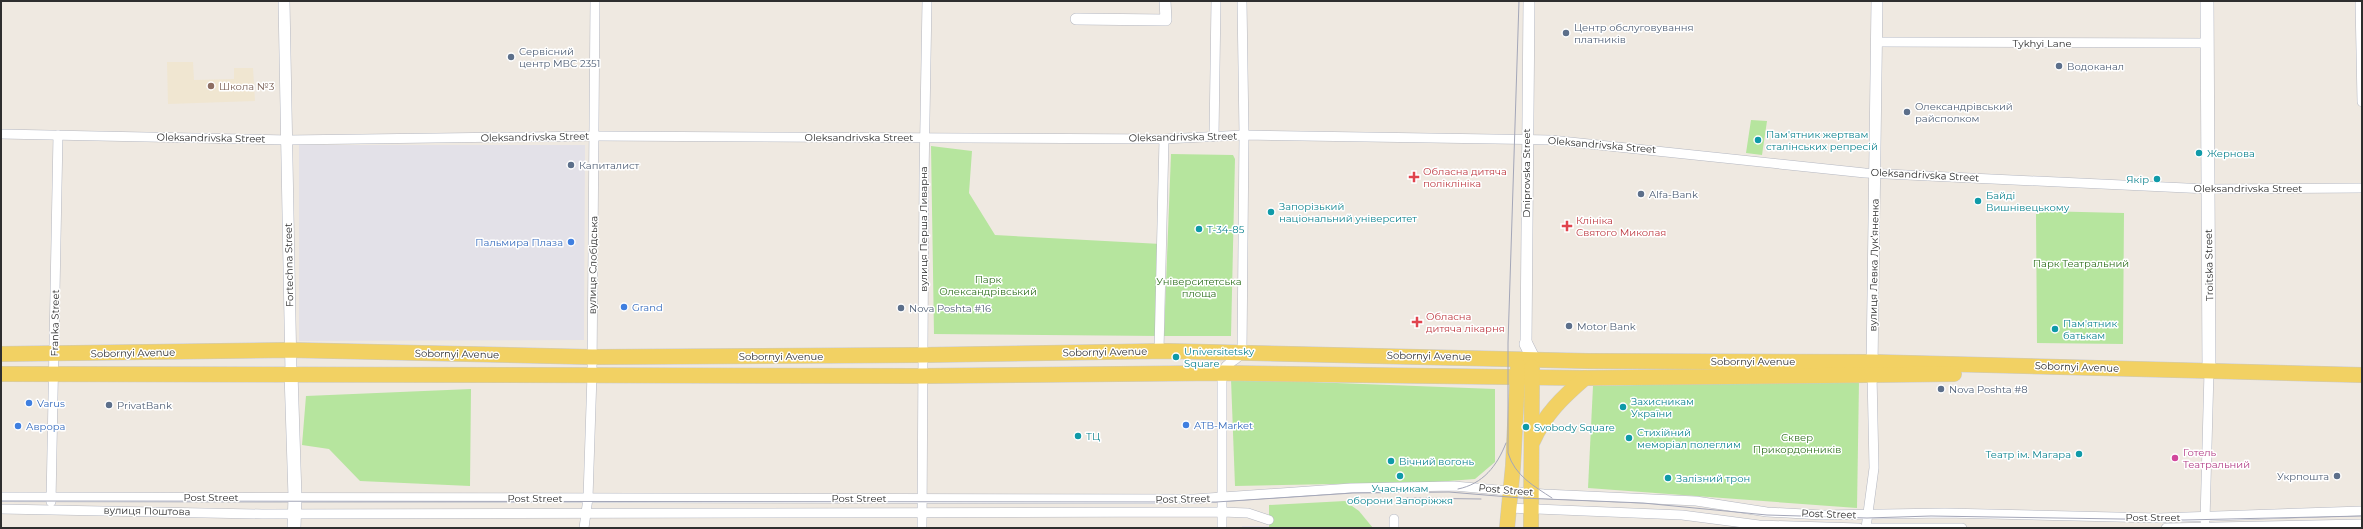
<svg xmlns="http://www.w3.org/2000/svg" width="2363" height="529" font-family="Montserrat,sans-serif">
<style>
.industrial{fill:#e3e1e8}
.education{fill:#f0e6d1}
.green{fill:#b6e59e}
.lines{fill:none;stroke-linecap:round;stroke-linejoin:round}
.minor-casing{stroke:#b4b7c1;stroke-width:10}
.tertiary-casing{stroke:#b4b7c1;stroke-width:12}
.secondary-casing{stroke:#b4b7c1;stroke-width:14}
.primary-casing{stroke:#c9c9c9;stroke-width:16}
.minor{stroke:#fff;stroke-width:9}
.tertiary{stroke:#fff;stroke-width:11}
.secondary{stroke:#fff;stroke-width:13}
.primary{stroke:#f2d163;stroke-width:15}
.tram{stroke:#a3a6b8;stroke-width:1}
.service-dot{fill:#5c6f8a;stroke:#fff;stroke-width:1.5}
.education-dot{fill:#8d6e63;stroke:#fff;stroke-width:1.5}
.culture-dot{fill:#0f9aa8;stroke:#fff;stroke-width:1.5}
.health-dot{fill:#e0444e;stroke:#fff;stroke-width:1.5}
.shop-dot{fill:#3f7fe0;stroke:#fff;stroke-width:1.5}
.hotel-dot{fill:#d1479c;stroke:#fff;stroke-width:1.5}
.labels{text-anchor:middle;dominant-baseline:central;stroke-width:3;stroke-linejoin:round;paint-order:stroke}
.service-label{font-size:10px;fill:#4e5e75;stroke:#fff;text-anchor:start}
.street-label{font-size:10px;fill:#2e2e2e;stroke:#fff}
.education-label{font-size:10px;fill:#785e54;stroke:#fff;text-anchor:start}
.culture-label{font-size:10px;fill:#0d838f;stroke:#fff;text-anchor:start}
.health-label{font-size:10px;fill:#be3a42;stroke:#fff;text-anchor:start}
.shop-label{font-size:10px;fill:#366cbe;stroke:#fff;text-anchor:start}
.park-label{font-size:10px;fill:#2c6e1b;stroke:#fff}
.hotel-label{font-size:10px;fill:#b23c85;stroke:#fff;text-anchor:start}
</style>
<rect width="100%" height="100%" fill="#efe9e1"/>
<g class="industrial">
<path d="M299,145h286l-1,195 -285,1z"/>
<path d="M1242,526h9l78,2h-87z"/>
</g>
<path class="education" d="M167,62h26l1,18 40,-1v-11h19l2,33 -87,3z"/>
<g class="green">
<path d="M1751,120l16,1 -5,34 -16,-2z"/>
<path d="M931,146l41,5 -3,42 26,42 166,9 -2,92 -225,-2z"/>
<path d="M1171,154l62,1 2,4 -4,177h-67z"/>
<path d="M2039,211l85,2 -1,131 -86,-1 -1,-129h3z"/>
<path d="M1231,379l264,10v73l-20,17 -40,3 -200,4z"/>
<path d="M1859,380l-2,128 -269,-20 5,-102z"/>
<path d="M471,389l-1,97 -110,-5 -31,-32 -27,-4 4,-49z"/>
<path d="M1345,501l14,10 14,17 -104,-1v-22z"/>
</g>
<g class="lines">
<defs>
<g id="minor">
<path d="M2360,1l2,101"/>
<path d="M1877,42l330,1"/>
<path d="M1,134l287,6 307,-4 569,3 80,-4 307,5 314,33 343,16 154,-1"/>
<path d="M1214,136l2,-135"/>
<path d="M1159,351l5,-212"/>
<path d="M1,497l1193,2 157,-11 103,-2 90,8 152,7 71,11 55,3 123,-2 213,5 204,-7"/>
<path d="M51,502l7,-367"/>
<path d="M1509,508l173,7 77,10 100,3"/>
<path d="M1,509l261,5 960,-2 26,1 21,7"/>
<path d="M1394,519v9"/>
<path d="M2205,521l4,-150"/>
<path d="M584,528l4,-30 4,-124 3,-373"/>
<path d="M922,528l2,-351 3,-176"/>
<path d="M1222,528v-155c3,-12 15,-10 20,-21l2,-217 -2,-134"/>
<path d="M1866,528l8,-60 -2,-94"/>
<path d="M1872,528h90"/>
<path d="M2166,528l196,-4"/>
</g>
<g id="tertiary">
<path d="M284,1l7,372"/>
<path d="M1076,19l90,1 -1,-19"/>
<path d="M1526,344l3,-343"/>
<path d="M1872,368l5,-367"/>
</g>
<g id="secondary">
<path d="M2207,1l2,370"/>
<path d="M1526,344l7,14"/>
<path d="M291,373l4,124 -1,31"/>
</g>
<g id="primary">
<path d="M1,354l289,-4 302,7 330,-2 245,-4 421,10 284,1 490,13"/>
<path d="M1,374l921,2 300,-3 361,5 371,-4"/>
<path d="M1533,441c12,-27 30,-44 52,-63"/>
<path d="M1507,528l6,-62 5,-100"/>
<path d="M1531,528l1,-161"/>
</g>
</defs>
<use href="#minor" class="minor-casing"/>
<use href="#tertiary" class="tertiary-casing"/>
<use href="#secondary" class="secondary-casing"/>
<use href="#primary" class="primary-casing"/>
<use href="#minor" class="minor"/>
<use href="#tertiary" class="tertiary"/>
<use href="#secondary" class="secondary"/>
<use href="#primary" class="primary"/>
<g class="tram">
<path d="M1519,1l-11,342v110c7,23 26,33 44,45"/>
<path d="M1458,489c25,-5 39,-23 48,-46"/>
<path d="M1407,498l74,1"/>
<path d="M1,501l1215,1 137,-9 96,-1 72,6 122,5 124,12 100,3 64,-2 253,4 178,-4"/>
</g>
</g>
<g class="service-dot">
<circle cx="1566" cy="33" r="4"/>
<circle cx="511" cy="57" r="4"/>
<circle cx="2059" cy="66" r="4"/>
<circle cx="1907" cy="112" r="4"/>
<circle cx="571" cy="165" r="4"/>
<circle cx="1641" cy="194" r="4"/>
<circle cx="901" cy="308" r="4"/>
<circle cx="1569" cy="326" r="4"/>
<circle cx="1941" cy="389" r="4"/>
<circle cx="109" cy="405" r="4"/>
<circle cx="2337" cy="476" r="4"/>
</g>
<circle class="education-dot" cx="211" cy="86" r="4"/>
<g class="culture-dot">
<circle cx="1758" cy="140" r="4"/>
<circle cx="2199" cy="153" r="4"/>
<circle cx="2157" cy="179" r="4"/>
<circle cx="1978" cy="201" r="4"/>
<circle cx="1271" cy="212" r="4"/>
<circle cx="1199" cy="229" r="4"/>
<circle cx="2055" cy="329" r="4"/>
<circle cx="1176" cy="357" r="4"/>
<circle cx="1623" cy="407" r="4"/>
<circle cx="1526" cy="427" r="4"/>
<circle cx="1078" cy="436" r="4"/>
<circle cx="1629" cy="438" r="4"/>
<circle cx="2079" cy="454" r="4"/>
<circle cx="1391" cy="461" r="4"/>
<circle cx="1400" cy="476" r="4"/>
<circle cx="1668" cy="478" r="4"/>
</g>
<g class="health-dot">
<path d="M1412 171h4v4h4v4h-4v4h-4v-4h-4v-4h4z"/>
<path d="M1565 220h4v4h4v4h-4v4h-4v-4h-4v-4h4z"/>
<path d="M1415 316h4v4h4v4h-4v4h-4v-4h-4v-4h4z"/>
</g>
<g class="shop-dot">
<circle cx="571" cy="242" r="4"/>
<circle cx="624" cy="307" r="4"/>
<circle cx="29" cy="403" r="4"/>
<circle cx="1186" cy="425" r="4"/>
<circle cx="18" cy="426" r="4"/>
</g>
<circle class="hotel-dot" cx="2175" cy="458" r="4"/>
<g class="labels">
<g class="service-label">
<text x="1574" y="27">Центр обслуговування<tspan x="1574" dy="12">платників</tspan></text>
<text x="519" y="51">Сервісний<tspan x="519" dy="12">центр МВС 2351</tspan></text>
<text x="2067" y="66">Водоканал</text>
<text x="1915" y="106">Олександрівський<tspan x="1915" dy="12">райсполком</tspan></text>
<text x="579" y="165">Капиталист</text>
<text x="1649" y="194">Alfa-Bank</text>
<text x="909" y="308">Nova Poshta #16</text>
<text x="1577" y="326">Motor Bank</text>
<text x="1949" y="389">Nova Poshta #8</text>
<text x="117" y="405">PrivatBank</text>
<text x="2329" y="476" text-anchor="end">Укрпошта</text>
</g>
<g class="street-label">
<text x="2042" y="43">Tykhyi Lane</text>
<text transform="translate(535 137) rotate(-1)">Oleksandrivska Street</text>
<text x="859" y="137">Oleksandrivska Street</text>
<text transform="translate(1183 137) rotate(-1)">Oleksandrivska Street</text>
<text transform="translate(211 138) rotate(1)">Oleksandrivska Street</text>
<text transform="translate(1602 145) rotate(5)">Oleksandrivska Street</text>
<text transform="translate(1526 173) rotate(-90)">Dniprovska Street</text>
<text transform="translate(1925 175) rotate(3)">Oleksandrivska Street</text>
<text x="2248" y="188">Oleksandrivska Street</text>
<text transform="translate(923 229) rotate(-90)">вулиця Перша Ливарна</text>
<text transform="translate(289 265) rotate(-91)">Fortechna Street</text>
<text transform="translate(593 265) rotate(-89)">вулиця Слобідська</text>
<text transform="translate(1874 265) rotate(-89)">вулиця Левка Лукʼяненка</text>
<text transform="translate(2209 265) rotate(-91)">Troitska Street</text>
<text transform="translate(55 323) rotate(-89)">Franka Street</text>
<text transform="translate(1105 352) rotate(-1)">Sobornyi Avenue</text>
<text transform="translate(133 353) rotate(-1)">Sobornyi Avenue</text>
<text transform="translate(457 354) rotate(1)">Sobornyi Avenue</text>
<text x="781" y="356">Sobornyi Avenue</text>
<text transform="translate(1429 356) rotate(1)">Sobornyi Avenue</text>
<text x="1753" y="361">Sobornyi Avenue</text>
<text transform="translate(2077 367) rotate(2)">Sobornyi Avenue</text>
<text transform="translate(1506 490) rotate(5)">Post Street</text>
<text x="211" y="497">Post Street</text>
<text x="535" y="498">Post Street</text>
<text x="859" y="498">Post Street</text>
<text transform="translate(1183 499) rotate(-1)">Post Street</text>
<text transform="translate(147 511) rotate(1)">вулиця Поштова</text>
<text transform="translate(1829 514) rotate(2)">Post Street</text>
<text x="2153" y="517">Post Street</text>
</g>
<g class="education-label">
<text x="219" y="86">Школа №3</text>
</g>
<g class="culture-label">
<text x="1766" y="134">Пам'ятник жертвам<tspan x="1766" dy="12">сталінських репресій</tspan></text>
<text x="2207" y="153">Жернова</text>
<text x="2149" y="179" text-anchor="end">Якір</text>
<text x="1986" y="195">Байді<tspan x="1986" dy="12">Вишнівецькому</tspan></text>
<text x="1279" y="206">Запорізький<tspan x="1279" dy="12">національний університет</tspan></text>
<text x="1207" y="229">Т-34-85</text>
<text x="2063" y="323">Пам'ятник<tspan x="2063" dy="12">батькам</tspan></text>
<text x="1184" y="351">Universitetsky<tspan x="1184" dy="12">Square</tspan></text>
<text x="1631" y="401">Захисникам<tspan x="1631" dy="12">України</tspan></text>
<text x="1534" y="427">Svobody Square</text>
<text x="1637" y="432">Стихійний<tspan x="1637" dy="12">меморіал полеглим</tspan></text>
<text x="1086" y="436">ТЦ</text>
<text x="2071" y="454" text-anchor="end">Театр ім. Магара</text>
<text x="1399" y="461">Вічний вогонь</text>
<text x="1676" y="478">Залізний трон</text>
<text x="1400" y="488" text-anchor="middle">Учасникам<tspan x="1400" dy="12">оборони Запоріжжя</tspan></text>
</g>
<g class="health-label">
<text x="1423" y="171">Обласна дитяча<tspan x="1423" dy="12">поліклініка</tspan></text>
<text x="1576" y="220">Клініка<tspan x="1576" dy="12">Святого Миколая</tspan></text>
<text x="1426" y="316">Обласна<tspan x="1426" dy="12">дитяча лікарня</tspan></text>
</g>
<g class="shop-label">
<text x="563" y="242" text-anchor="end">Пальмира Плаза</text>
<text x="632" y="307">Grand</text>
<text x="37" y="403">Varus</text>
<text x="1194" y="425">ATB-Market</text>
<text x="26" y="426">Аврора</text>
</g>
<g class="park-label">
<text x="2081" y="263">Парк Театральний</text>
<text x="988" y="279">Парк<tspan x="988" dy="12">Олександрівський</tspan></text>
<text x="1199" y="281">Університетська<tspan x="1199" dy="12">площа</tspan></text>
<text x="1797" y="437">Сквер<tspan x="1797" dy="12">Прикордонників</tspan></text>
</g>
<g class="hotel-label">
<text x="2183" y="452">Готель<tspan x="2183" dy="12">Театральний</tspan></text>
</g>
</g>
<rect width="2363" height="529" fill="none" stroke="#2e2e2e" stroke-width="4"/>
</svg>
